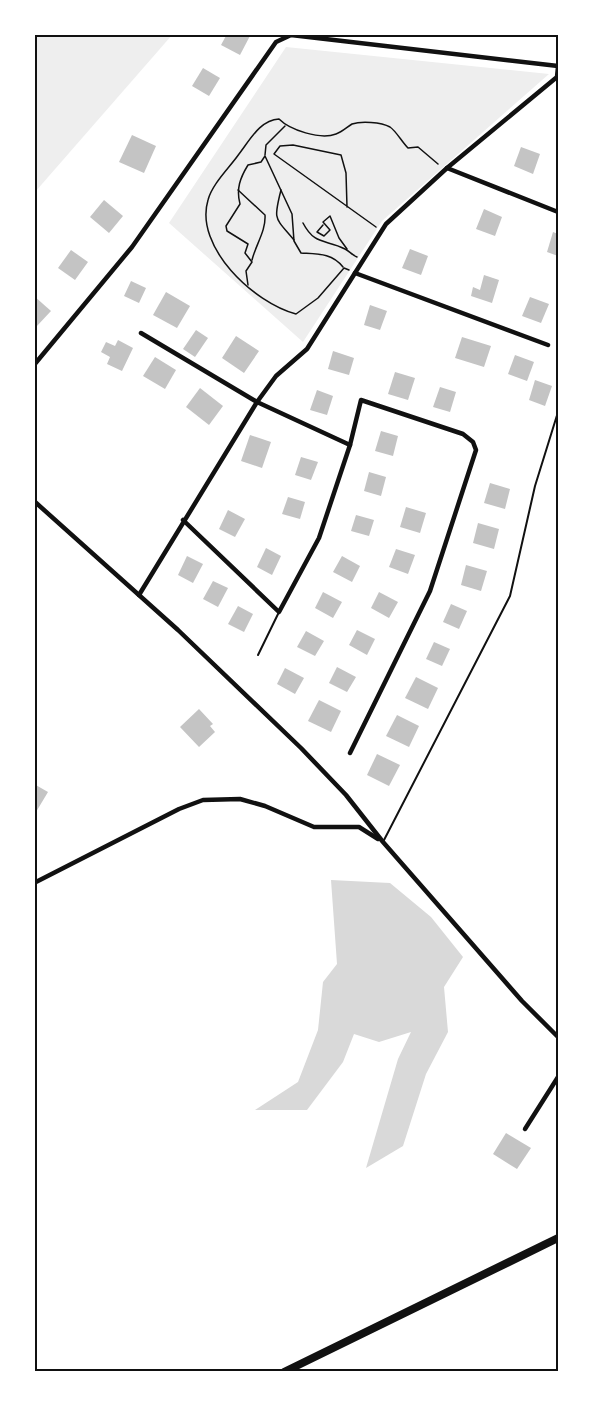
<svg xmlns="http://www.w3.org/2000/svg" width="593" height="1406" font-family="Helvetica,sans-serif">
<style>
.green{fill:#eee}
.water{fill:#d9d9d9}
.building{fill:#c4c4c4}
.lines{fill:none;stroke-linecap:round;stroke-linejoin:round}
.path{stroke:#111;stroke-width:1.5}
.service{stroke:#111;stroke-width:2}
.minor{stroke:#111;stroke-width:4.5}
.primary{stroke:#111;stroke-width:8}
.neatline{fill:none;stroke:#111;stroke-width:2}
</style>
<rect width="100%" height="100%" fill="#fff"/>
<g class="green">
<path d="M35,34l137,1 -137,157 -1,-157z"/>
<path d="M286,47l263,27 -167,147 -79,121 -134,-119z"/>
</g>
<path class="water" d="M331,880l59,3 41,34 32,40 -19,30 4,45 -22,42 -23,72 -37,22 32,-109 13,-27 -32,10 -25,-8 -11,28 -36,48h-52l43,-28 20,-52 5,-48 14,-18z"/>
<g class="building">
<path d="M227,34h24l-11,21 -19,-10z"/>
<rect x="496" y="34" width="24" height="3"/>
<path d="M203,68l17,10 -11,18 -17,-10z"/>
<path d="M132,135l24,11 -12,27 -25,-11z"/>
<path d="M521,147l19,7 -7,20 -19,-8z"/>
<path d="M104,200l19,16 -14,17 -19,-16z"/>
<path d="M484,209l18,8 -7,19 -19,-7z"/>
<path d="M553,232l5,2v22l-11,-4z"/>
<path d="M410,249l18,7 -7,19 -19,-7z"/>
<path d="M71,250l17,12 -13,18 -17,-12z"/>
<path d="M484,275l15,5 -7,23 -21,-7 2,-9 7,3z"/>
<path d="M131,281l15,7 -7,15 -15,-7z"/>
<path d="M166,292l24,14 -13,22 -24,-13z"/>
<path d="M34,296l17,15 -15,16 -2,-2z"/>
<path d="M530,297l19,7 -8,19 -19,-7z"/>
<path d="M370,305l17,6 -7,19 -16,-5z"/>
<path d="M196,330l12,8 -13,19 -12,-8z"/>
<path d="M236,336l23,15 -15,22 -22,-15z"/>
<path d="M462,337l29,9 -7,21 -29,-9z"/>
<path d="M118,340l15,8 -11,23 -15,-7 3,-7 -9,-5 5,-10 9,4z"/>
<path d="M333,351l21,7 -5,17 -21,-6z"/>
<path d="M515,355l19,7 -7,19 -19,-7z"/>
<path d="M155,357l21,13 -11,19 -22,-13z"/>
<path d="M395,372l20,6 -7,22 -20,-6z"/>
<path d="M535,380l17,6 -7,20 -16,-6z"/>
<path d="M440,387l16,5 -6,20 -17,-5z"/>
<path d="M200,388l23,18 -14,19 -23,-18z"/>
<path d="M317,390l16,6 -6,19 -17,-5z"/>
<path d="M381,431l17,5 -5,20 -18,-5z"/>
<path d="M250,435l21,7 -9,26 -21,-7z"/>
<path d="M301,457l17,5 -7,18 -16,-5z"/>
<path d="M369,472l17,5 -5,19 -17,-5z"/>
<path d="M490,483l20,6 -5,20 -21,-6z"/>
<path d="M288,497l17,5 -5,17 -18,-5z"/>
<path d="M406,507l20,6 -6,20 -20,-6z"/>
<path d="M228,510l17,9 -10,18 -16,-8z"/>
<path d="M356,515l18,5 -5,16 -18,-5z"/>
<path d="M478,523l21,6 -5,20 -21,-6z"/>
<path d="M266,548l15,8 -9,19 -15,-8z"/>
<path d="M396,549l19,6 -7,19 -19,-7z"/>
<path d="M187,556l16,8 -10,19 -15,-8z"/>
<path d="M342,556l18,10 -8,16 -19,-10z"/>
<path d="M466,565l21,6 -6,20 -20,-6z"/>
<path d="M213,581l15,7 -10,19 -15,-8z"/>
<path d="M323,592l19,10 -9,16 -18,-10z"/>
<path d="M379,592l19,10 -9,16 -18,-10z"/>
<path d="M451,604l16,7 -8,18 -16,-7z"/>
<path d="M238,606l15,8 -9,18 -16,-8z"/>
<path d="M357,630l18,9 -8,16 -18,-10z"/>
<path d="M306,631l18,10 -9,15 -18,-9z"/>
<path d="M434,642l16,7 -8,17 -16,-7z"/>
<path d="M337,667l19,10 -9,15 -18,-9z"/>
<path d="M285,668l19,10 -9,16 -18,-10z"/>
<path d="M416,677l22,11 -10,21 -23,-11z"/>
<path d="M319,700l22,11 -10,21 -23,-11z"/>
<path d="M199,709l14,15 -3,2 5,6 -16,15 -19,-20z"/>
<path d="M397,715l22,11 -10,21 -23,-11z"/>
<path d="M377,754l23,11 -11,21 -22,-11z"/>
<path d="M34,784l14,8 -12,20 -2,-1z"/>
<path d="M506,1133l25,15 -14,21 -24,-15z"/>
</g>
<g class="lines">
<g class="path">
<path d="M265,155l1,-10 19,-19"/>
<path d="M238,190l27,25c1,16 -9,29 -13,45"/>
<path d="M281,190c-8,31 -6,27 13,50"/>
<path d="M347,207l-1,-34 -5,-18 -48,-10 -13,1 -6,8 102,73"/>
<path d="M303,223c12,23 23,16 42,26 4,2 7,6 12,8"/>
<path d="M323,225l-6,7 7,4 6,-6 -7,-8 7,-6 9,22 8,11"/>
<path d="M349,270l-5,-2 -26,30 -22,16c-42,-11 -102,-67 -88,-114 4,-16 22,-33 31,-46 11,-14 21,-34 40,-35 11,11 41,21 57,15 6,-2 11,-7 16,-10 9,-3 29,-2 38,3 6,4 12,15 18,21l10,-1 20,17"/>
<path d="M248,285l-2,-14 6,-9 -7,-9 3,-9 -21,-13 -1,-5 14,-22c-4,-15 0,-26 8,-39l13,-3 4,-6 27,58 2,27 7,12c17,1 31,0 42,14"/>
</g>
<g class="service">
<path d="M258,655l21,-43"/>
<path d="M383,842l127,-246 25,-110 23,-74"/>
</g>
<g class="minor">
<path d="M447,168l111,44"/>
<path d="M141,333l116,69 93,43"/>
<path d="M548,345l-193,-72 31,-49 61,-56 110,-91 1,-10"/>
<path d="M34,365l98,-118 144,-205 15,-7 267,31"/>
<path d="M34,501l144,129 123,118 45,47 37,47 139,159 36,36"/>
<path d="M183,520l96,92 40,-74 31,-93 11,-45 102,34 10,8 3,8 -46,141 -80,162"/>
<path d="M139,595l118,-193 19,-26 31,-27 48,-76"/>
<path d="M34,883l145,-74 24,-9 37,-1 25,7 49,21h45l19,12"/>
<path d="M525,1129l33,-52"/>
</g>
<path class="primary" d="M284,1372l274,-134"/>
</g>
<rect width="593" height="1406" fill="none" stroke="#ffffff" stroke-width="72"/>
<rect x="36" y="36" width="521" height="1334" class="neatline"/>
</svg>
